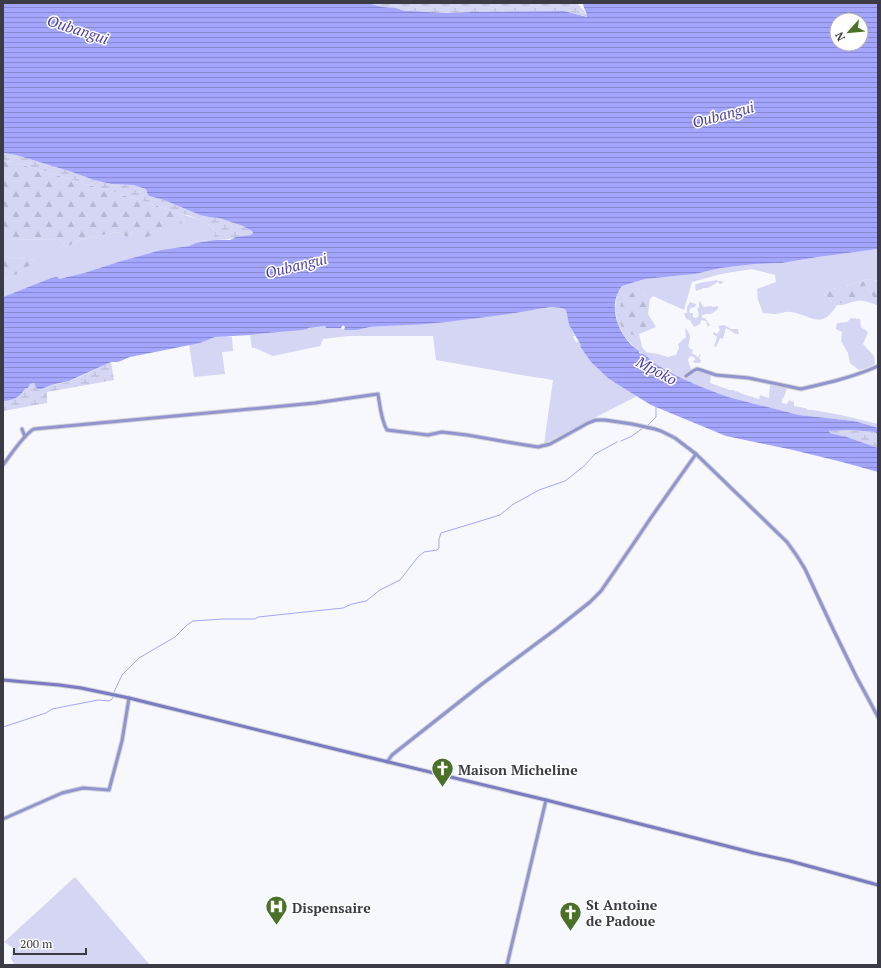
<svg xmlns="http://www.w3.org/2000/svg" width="881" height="968" font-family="'PT Serif',serif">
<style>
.green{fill:#d4d6f3}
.forest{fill:url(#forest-firs)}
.wetland{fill:url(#wetland-marsh)}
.water{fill:url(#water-rules);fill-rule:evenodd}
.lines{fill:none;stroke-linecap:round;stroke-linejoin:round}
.stream{stroke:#a4a5fe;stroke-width:1}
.secondary-casing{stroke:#d1d2d8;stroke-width:5}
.primary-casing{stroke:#d1d2d8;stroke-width:5}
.secondary{stroke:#9294cf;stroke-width:3}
.primary{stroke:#7a7bc3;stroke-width:3}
.labels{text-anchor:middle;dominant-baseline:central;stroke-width:3;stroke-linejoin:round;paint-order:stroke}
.poi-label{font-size:14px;font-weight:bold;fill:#3a3b44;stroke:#fff;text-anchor:start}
.water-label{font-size:15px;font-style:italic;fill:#493fa4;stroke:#fff}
</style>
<defs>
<pattern id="forest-firs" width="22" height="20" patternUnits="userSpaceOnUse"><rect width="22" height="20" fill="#d4d6f3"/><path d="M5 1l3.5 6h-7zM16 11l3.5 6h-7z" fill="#b7b9d2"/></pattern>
<pattern id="wetland-marsh" width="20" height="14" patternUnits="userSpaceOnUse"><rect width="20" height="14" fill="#d4d6f3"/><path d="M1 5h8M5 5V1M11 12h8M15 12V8" fill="none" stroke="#b7b9d2"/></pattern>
<pattern id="water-rules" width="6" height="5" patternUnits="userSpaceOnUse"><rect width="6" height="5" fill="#a4a5fe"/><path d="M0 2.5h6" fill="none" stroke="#8788cf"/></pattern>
</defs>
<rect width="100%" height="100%" fill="#f7f8fd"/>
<g class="green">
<path d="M181,214c5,1 29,9 32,14 2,3 2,8 2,12l-19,3 -7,3 -28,4 -43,12 -34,11 -25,6 -8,-1 -48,19v-17l14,-6 19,-14 -28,-3 -5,-2v-15l56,-1 7,8 14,-7 22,-5 16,-3 9,5 9,-7 49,-9z"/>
<path d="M878,249v32l-11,-2 -21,7 -21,5 1,4 6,7 26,-15 7,-1c4,2 6,6 8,11h5v9c-7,-4 -14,-6 -22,-5 -7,1 -11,5 -19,4 -16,26 -25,10 -46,7 -5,-1 -10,2 -15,2 -4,0 -9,-1 -13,-1l-5,-13 -1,-11 19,-7 -1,-7 -23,-6 -31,5 -29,8 -8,28 -31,-14 -3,3 -8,-6 -8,42 5,-1 3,13 4,5 12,2 10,3 8,-2 3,-7 -1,-4 8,-7 -1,-9c3,3 5,6 5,10 0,6 -5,9 3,12l-1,3 6,4 2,-3h1l-2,4 2,2 -1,3h-6l-1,-2 2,-1 -1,-3 -4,-1 -2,4 4,12 8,-1 11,3 -1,9 20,7h3l13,5 13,4 1,-4 9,3 1,-13 17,3 -3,9 -2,2v4l5,1 2,-4 5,2v4l11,2 3,2h5l28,5 37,9v4l-6,-2 -18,-5 -55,-6 -71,-18 -24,-9 -25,-11 -22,-12 -13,-11 -5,-2v-1l-4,-3 -10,-11 -7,-13 -1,-4 -2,-11 2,-15 5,-8 23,-7 50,-5 26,-6 34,-4 27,-1 36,-6z"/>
<path d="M717,280l1,1h4l1,2 -3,1 -2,-2 -10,6h-5l-1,1 -6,2 -1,-6c8,-4 14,-3 22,-5z"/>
<path d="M699,301h1l2,4 2,2 7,-1 1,1 6,-1v3c-3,2 -7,6 -11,5l-5,1v3h3l5,7 -2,2 -2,-6 -5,-1 -1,4 -6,3 -4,-7 -4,-1 -2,-6h3v-6l3,-5 6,2 -1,3 -4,1 -2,3 1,2h3v4l3,1 3,-2 -1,-5 -1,-2 2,-2z"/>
<path d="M557,307l7,2 2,1 3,15 6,11 -2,1 3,5 3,-1 3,4h-1l28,34 28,17 -93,48 9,-64 -38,-6 -79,-14 -3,-24h-85l-25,3 -3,7 -47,10 -18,-8h-3l-2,-13 7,-1 24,-2 44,-6 1,2h15l3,2h13l13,-3 82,-6 85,-12z"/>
<path d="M851,318l9,1 1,8 7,5 -5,12 11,12 1,8 -9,4 -7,2 -9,-7 -2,-10 -7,-12 1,-9 -6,-3 1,-6 10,-1z"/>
<path d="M724,325l7,4h7l1,5h-4l-2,-2 -7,-4 -3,11 -3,-1 -4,9 -2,-1 3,-9 -4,-3 1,-2 3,2 3,-4 -2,-4z"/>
<path d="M225,336l7,1 1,14 -11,1 3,22 -31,3 -5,-33 11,-1 15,-6z"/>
<path d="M75,877l75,88h-138l2,-2 -3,-4 2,-11 -9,-6z"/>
</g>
<g class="forest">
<path d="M3,161l10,1 133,40 35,12 4,7 -22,12 -17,4 -10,-7 -9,7 -9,-5 -16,3 -22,5 -14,7 -7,-8 -56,1z"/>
<path d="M3,255l5,2 29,3 -20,14 -14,6z"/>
<path d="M867,279l11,2v16h-5c-2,-5 -4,-9 -8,-11l-7,1 3,7 -2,3 -16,6 -11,-1 -6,-7 -1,-4 3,-1 18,-4z"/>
<path d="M633,292l9,1 8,6 -2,15 8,13 -17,7 -5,1 -7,-3 -6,-6 -2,-12 2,-11z"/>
</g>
<g class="wetland">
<path d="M367,3h210l7,8 4,6 -24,-6 -92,1 -26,1 -35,-2h-6l-9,-3 -13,-1z"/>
<path d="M3,153l13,2 53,16 25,9 17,4 22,1 13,4 1,4 2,3 15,4 36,15 9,2 10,1 24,8 9,5 1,2 -2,2c-12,2 -23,5 -36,5l-1,-11 -4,-4 -22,-10 -7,-1 -35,-12 -133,-40 -10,-1z"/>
<path d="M111,362l3,18 -67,12v11l-44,8v-11c5,1 15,-2 19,-6 1,-2 2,-4 4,-6h2l2,-4c7,-1 14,1 22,1 21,-2 40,-15 59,-23z"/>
<path d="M850,430l25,2 3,2v14l-31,-11 -17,-4 -1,-2z"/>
</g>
<path class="water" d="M3,3h364l16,4 13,1 9,3h6l35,2 26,-1 92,-1 23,6c0,-5 -4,-9 -4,-14h295v246l-60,8 -36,6 -27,1 -34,4 -26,6 -50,5 -23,7c-16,20 -3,52 17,65v2l5,1 13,11 22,12 25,11 24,9 71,18 55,6 18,5 6,2v6l-3,-2 -25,-2 -21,1 1,2 17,4 31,11v24l-36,-10 -49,-12 -67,-14 -75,-31 -42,-26 -18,-17 -11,-16 1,-1 -12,-20 -3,-15c-8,-6 -29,-1 -39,1 -24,4 -49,7 -73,10 -28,4 -56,4 -84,6l-13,3h-13l1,-3 -2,-2 -2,3h-15l-1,-2 -17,2 -1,1 -5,1 -45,4 -7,1 -35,2 -15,6 -70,14 -12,5h-7l-42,19 -18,4 -10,4h-4l-3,-6 -4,1 -2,4h-2c-2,2 -3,4 -4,5 -3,5 -13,8 -19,8v-104l48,-19 6,-1 2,2 25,-6 34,-11 43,-12 28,-4 7,-3 19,-3h15l6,-3 15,-2 2,-2 -1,-2 -9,-5 -24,-8 -10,-1 -9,-2 -36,-15 -15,-4 -2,-3 -1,-4 -13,-4 -22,-1 -17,-4 -25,-9 -53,-16 -13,-2zM837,20h24v24h-24z"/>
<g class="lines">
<g class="stream">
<path d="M648,425l8,-8v-11"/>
<path d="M621,441l11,-5 11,-8"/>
<path d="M114,692l8,-17 17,-17 36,-21 12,-12 6,-4 30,-2h32l3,-2 85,-9 9,-4 14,-3 14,-11 20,-10 18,-23 6,-5 13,-2 2,-2v-9l2,-6 59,-18 12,-10 27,-15 26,-9 19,-15 11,-12 22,-12"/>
<path d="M3,727l43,-14 6,-4 46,-9 11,1 3,-2 1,-2"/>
</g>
<defs>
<g id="secondary">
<path d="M686,376l7,-5 4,-2 4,1 15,5 33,3 47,10 5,1c26,-6 53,-12 77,-23"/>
<path d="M22,429l3,8"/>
<path d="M3,465c7,-9 21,-31 31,-36l281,-26 63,-9c2,12 3,26 9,36l41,5 14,-3 25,3 46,8 25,4 12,-3 38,-21 8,-3h9l27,4 23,5 6,2 14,7 21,16 91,88 10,14 8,13 28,60 23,47 22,41"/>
<path d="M387,762l5,-7 90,-71 74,-55 34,-27 11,-11 35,-51 14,-21 46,-65"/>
<path d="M3,819l59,-26 21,-5 26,2 13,-49 7,-43"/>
<path d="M507,965l39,-165"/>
</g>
<path id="primary" d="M3,680l56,5 22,3 48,10 222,55 195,47 208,53 36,8 88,24"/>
</defs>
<use href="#secondary" class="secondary-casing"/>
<use href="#primary" class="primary-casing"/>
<use href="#secondary" class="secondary"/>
<use href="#primary" class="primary"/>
</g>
<defs>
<symbol id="church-pin" viewBox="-11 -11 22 30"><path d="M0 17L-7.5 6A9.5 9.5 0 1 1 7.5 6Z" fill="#4b7029" stroke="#fff"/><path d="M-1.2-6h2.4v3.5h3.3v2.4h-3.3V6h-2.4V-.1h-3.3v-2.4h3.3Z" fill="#fff"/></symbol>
<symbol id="hospital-pin" viewBox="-11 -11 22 30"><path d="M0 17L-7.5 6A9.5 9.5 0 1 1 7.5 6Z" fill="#4b7029" stroke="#fff"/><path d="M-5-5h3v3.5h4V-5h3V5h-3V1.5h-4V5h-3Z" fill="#fff"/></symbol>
</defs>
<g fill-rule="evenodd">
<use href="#church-pin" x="430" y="756" width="25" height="34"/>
<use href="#hospital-pin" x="264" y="894" width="25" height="34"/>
<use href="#church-pin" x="558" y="900" width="25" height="34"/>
</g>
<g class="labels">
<g class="poi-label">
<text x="458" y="769">Maison Micheline</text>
<text x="586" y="904">St Antoine<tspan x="586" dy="16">de Padoue</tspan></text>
<text x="292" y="907">Dispensaire</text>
</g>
<g class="water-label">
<text transform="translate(78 29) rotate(18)">Oubangui</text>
<text transform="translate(723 114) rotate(-15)">Oubangui</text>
<text transform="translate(296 265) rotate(-14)">Oubangui</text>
<text transform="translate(657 370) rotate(28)">Mpoko</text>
</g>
</g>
<rect width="881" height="968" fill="none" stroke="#3a3b44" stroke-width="8"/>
<g transform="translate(849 32) rotate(243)"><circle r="19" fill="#ffffff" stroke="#b0b1b4"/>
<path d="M0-3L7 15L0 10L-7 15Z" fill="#4b7029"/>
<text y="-6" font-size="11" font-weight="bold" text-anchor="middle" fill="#3a3b44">N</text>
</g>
<path d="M14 948v6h72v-6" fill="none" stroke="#3a3b44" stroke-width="2"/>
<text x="20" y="948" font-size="12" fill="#3a3b44" stroke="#ffffff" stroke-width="3" paint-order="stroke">200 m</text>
</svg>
